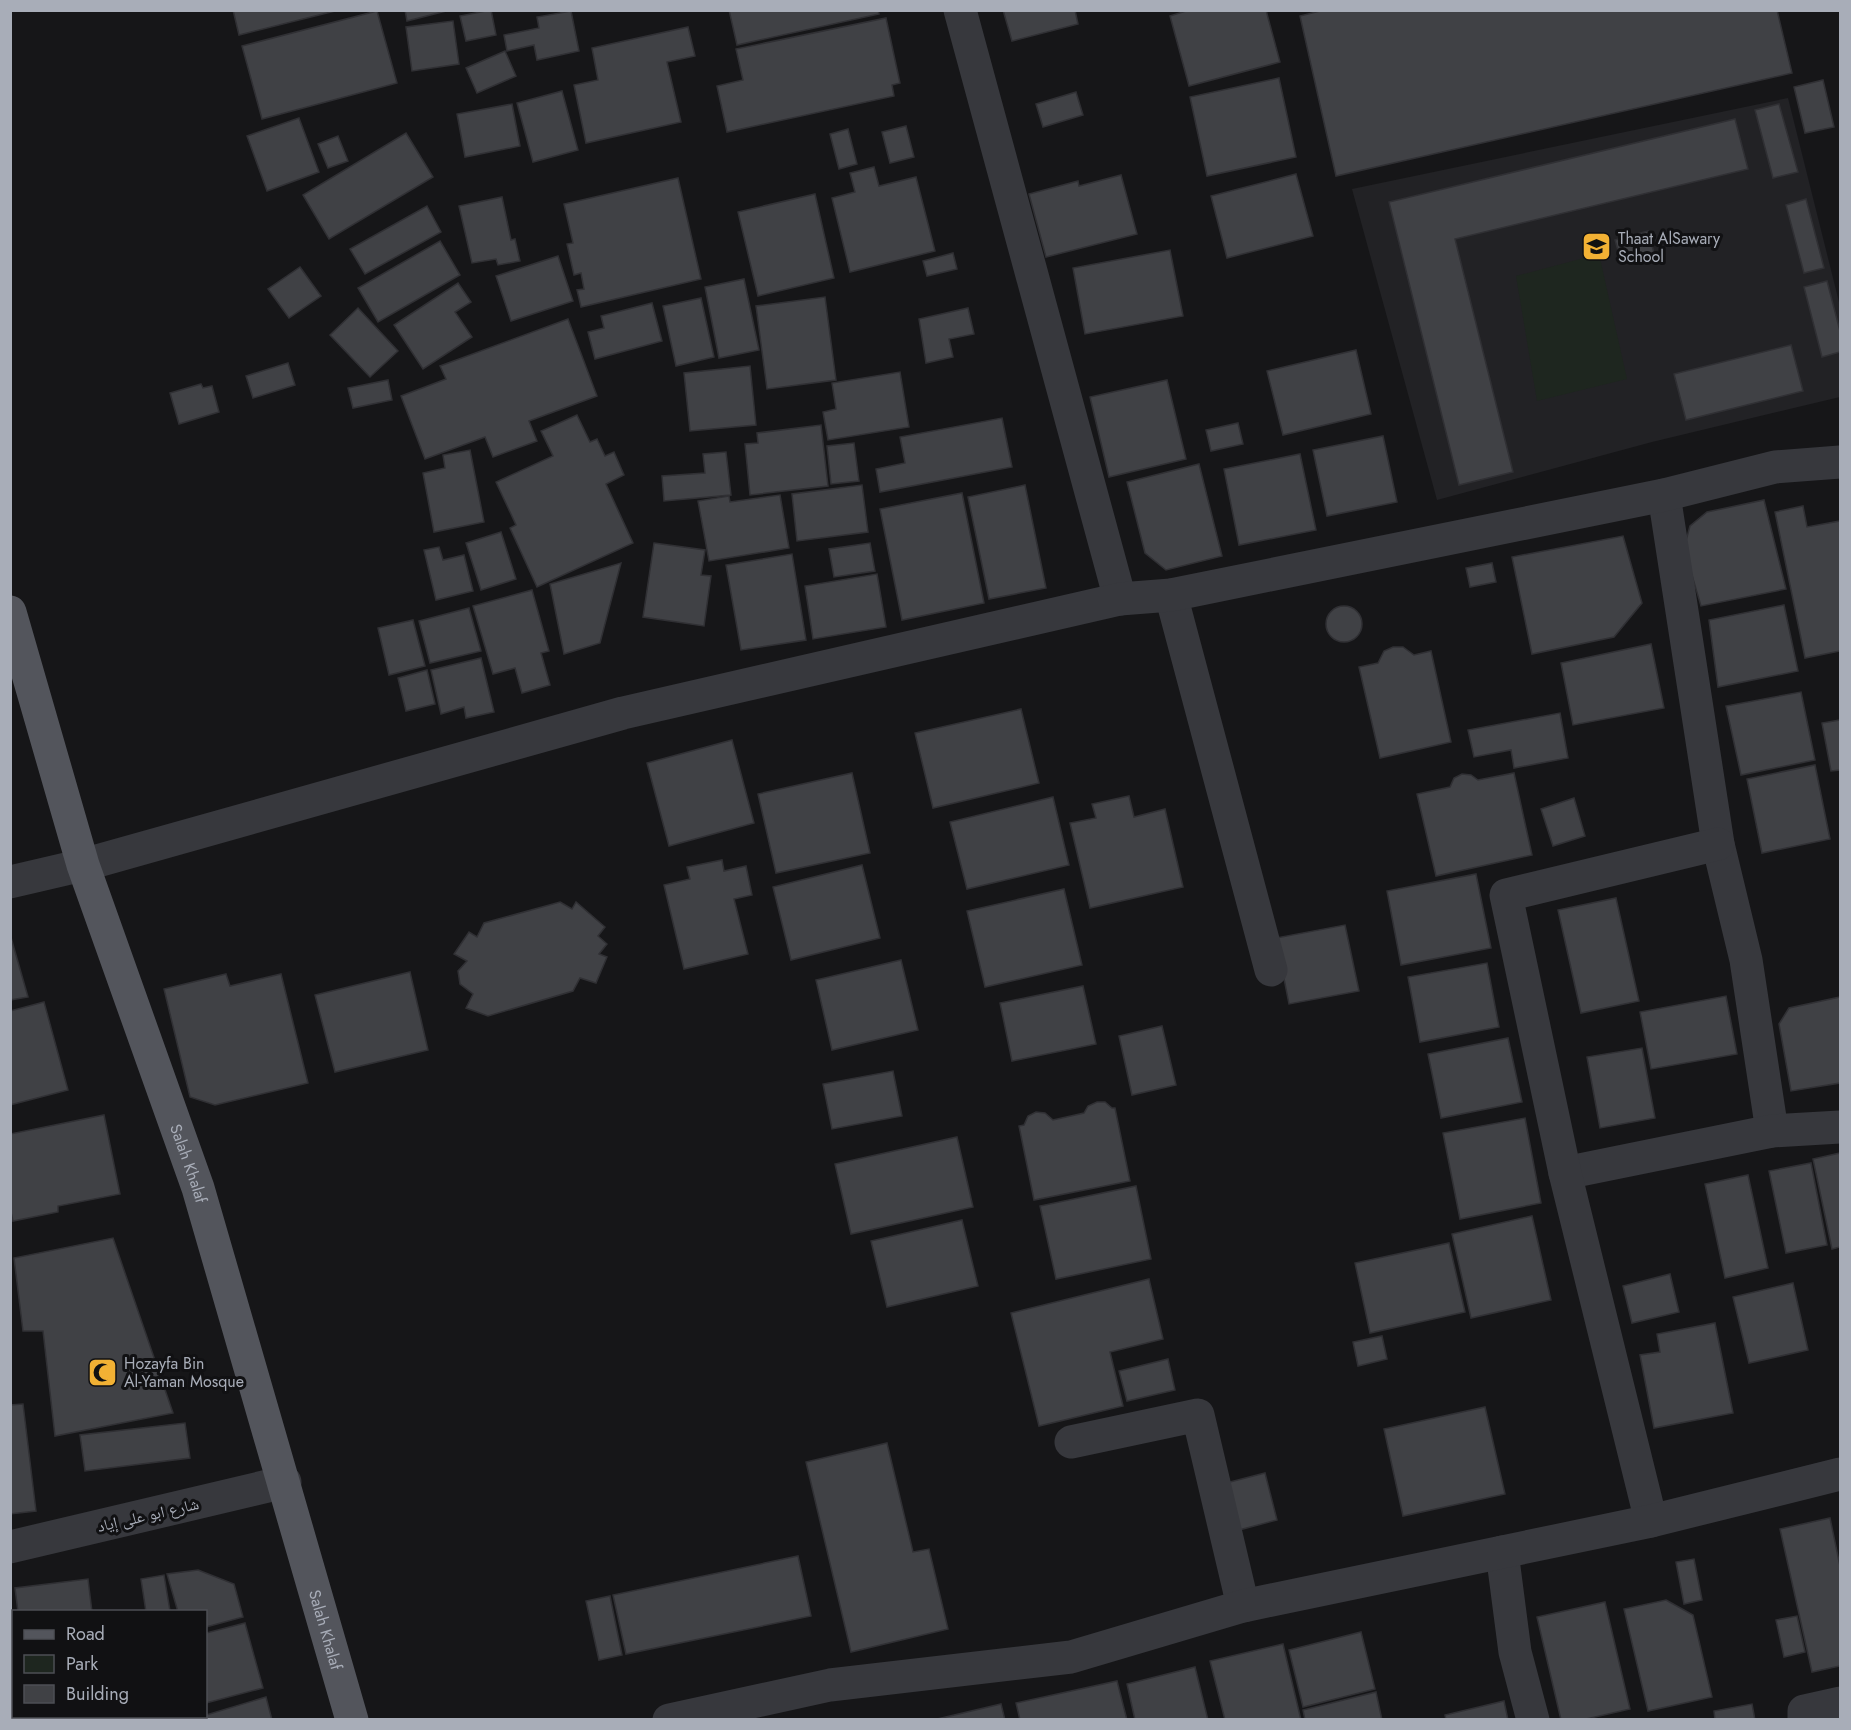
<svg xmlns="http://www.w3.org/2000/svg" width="1851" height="1730" font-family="Jost,'Noto Naskh Arabic',sans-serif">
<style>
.built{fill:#222225}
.green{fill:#1e261f}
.building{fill:#404145;stroke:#303034;stroke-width:1.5}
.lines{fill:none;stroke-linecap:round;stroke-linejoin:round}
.minor{stroke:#37383d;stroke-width:33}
.major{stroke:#53555c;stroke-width:33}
.labels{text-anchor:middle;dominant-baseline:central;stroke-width:6;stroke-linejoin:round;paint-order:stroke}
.poi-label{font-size:16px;fill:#a8adb8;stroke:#111113;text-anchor:start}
.street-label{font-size:16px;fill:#a8adb8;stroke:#111113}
</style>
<rect width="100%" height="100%" fill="#161618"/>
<path class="built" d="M1788,98l52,208v91l-188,45 -215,58 -85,-311z"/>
<path class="green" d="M1599,254l28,125 -90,22 -21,-125z"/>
<g class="building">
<path d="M233,10h106l-100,25z"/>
<path d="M405,10h45l-43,11z"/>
<path d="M491,10l5,25 -30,6 -6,-25z"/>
<path d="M729,10h149l1,4 -142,31z"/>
<path d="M1003,10h72l3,14 -66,17z"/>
<path d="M1189,10h77l14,52 -91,24 -19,-70z"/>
<path d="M1324,10h453l15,63 -456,103 -36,-160z"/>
<path d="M377,11l20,72 -135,36 -20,-73z"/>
<path d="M571,11l8,40 -42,9 -3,-15 -27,6 -3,-16 35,-7 -2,-11z"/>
<path d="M886,18l14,65 -8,2 2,11 -167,36 -10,-46 26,-6 -7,-31z"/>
<path d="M453,21l6,43 -47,7 -6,-44z"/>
<path d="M688,27l7,29 -28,6 14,60 -95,21 -12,-58 24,-5 -6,-32z"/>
<path d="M505,51l11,25 -39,17 -11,-25z"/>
<path d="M1279,78l17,79 -89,19 -17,-79z"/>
<path d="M1823,80l11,47 -29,6 -11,-46z"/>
<path d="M562,91l16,59 -45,12 -16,-59z"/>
<path d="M1076,92l7,23 -40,12 -7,-23z"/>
<path d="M512,104l8,42 -55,11 -8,-43z"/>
<path d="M1779,104l19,68 -25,6 -18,-68z"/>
<path d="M299,118l20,54 -52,19 -20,-55z"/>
<path d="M1735,119l13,50 -293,70 58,233 -54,13 -70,-283z"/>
<path d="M906,126l8,31 -24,6 -8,-31z"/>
<path d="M848,129l9,35 -18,5 -9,-35z"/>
<path d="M406,133l27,44 -104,62 -26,-44z"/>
<path d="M338,136l10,25 -20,7 -10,-24z"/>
<path d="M874,167l5,19 37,-9 19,74 -85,21 -18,-74 23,-6 -5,-19z"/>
<path d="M1296,174l17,62 -86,22 -16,-62z"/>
<path d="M1121,175l16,59 -91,23 -17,-63 49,-13 1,5z"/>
<path d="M678,178l23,101 -120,28 -4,-17 7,-1 -3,-16 -7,2 -7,-31 6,-1 -9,-39z"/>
<path d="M815,194l19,84 -76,18 -20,-84z"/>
<path d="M502,197l9,43 4,-1 5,22 -22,4 -2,-6 -24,4 -13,-57z"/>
<path d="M1806,199l18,69 -20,5 -18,-68z"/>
<path d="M427,206l14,26 -76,42 -15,-25z"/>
<path d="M1648,231l6,22 -33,8 -6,-21z"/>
<path d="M440,241l20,34 -82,47 -20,-34z"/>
<path d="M1170,250l13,66 -98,18 -12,-66z"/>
<path d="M953,253l4,16 -30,7 -4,-15z"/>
<path d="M558,256l15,45 -62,20 -15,-45z"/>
<path d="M300,267l21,29 -32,22 -21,-29z"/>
<path d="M744,279l15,71 -40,8 -14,-71z"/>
<path d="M1827,281l13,50v21l-18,5 -18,-70z"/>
<path d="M458,283l13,19 -16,10 17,25 -49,32 -29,-44z"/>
<path d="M825,297l11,83 -69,9 -11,-83z"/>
<path d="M701,298l13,59 -38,9 -13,-60z"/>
<path d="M652,303l10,38 -67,18 -7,-27 16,-4 -3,-12z"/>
<path d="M358,308l40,43 -28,26 -40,-42z"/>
<path d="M968,308l6,26 -25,5 4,18 -27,6 -7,-44z"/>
<path d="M568,319l29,77 -68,25 8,20 -44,16 -8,-20 -60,22 -24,-63 45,-17 -6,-13z"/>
<path d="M1791,345l12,46 -117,29 -12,-46z"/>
<path d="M1356,350l15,64 -88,21 -16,-64z"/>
<path d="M288,363l7,22 -42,13 -7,-22z"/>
<path d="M750,366l6,59 -66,6 -6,-58z"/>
<path d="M900,372l9,55 -81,13 -5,-28 13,-3 -4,-26z"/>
<path d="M388,380l4,20 -39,8 -5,-20z"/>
<path d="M1167,380l19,79 -77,18 -19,-80z"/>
<path d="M201,384l2,4 9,-2 7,26 -40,12 -9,-31z"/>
<path d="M577,415l13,27 7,-3 8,17 9,-4 10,23 -18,9 27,59 -96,44 -27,-59 6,-3 -20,-43 57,-26 -12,-25z"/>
<path d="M1002,418l10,49 -132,25 -4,-23 29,-6 -5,-26z"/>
<path d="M1238,423l5,21 -32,7 -5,-21z"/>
<path d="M821,425l7,61 -78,9 -5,-51 13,-1 -1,-10z"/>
<path d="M1383,436l14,66 -70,14 -14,-66z"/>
<path d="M854,443l5,38 -28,3 -4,-38z"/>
<path d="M470,450l14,72 -50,10 -11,-59 22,-5 -2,-13z"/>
<path d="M726,452l5,43 -67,6 -2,-25 43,-3 -2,-19z"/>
<path d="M1300,454l16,76 -77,15 -15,-76z"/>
<path d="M1199,464l23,92 -56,14 -21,-17 -18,-71z"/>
<path d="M862,485l6,47 -71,9 -5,-47z"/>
<path d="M1025,485l21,103 -57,11 -21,-102z"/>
<path d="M962,493l22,110 -82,17 -22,-111z"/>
<path d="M780,495l9,53 -80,13 -11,-60 31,-5 1,6z"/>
<path d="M1764,500l22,89 -85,17 -17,-58 6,-22 17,-14z"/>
<path d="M1803,506l4,21 33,-6v130l-35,7 -30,-146z"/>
<path d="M501,532l15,47 -35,11 -15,-47z"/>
<path d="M1623,536l19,67 -28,34 -82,17 -20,-97z"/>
<path d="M654,543l51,7 -4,25 10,1 -7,50 -61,-9z"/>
<path d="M870,543l5,28 -41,6 -5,-28z"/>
<path d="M439,547l4,13 21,-5 9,36 -37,9 -12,-50z"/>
<path d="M792,554l14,86 -65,10 -15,-85z"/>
<path d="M621,563l-21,80 -36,11 -14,-70z"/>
<path d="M1492,563l4,19 -26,5 -4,-19z"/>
<path d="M877,574l9,53 -73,12 -8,-53z"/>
<path d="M532,590l17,61 -8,2 9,32 -28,8 -7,-25 -22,6 -20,-68z"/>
<path d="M1784,605l14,66 -80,16 -9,-67z"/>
<circle cx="1344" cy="624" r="18"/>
<path d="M469,608l12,43 -51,12 -11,-42z"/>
<path d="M413,620l12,46 -36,9 -11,-47z"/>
<path d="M1651,644l13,64 -91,17 -12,-62z"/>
<path d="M1393,647h10l11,8 17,-4 20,91 -71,16 -21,-91 19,-4 6,-12z"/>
<path d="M481,658l13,54 -28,6 -2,-11 -23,7 -10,-44z"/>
<path d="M427,670l8,34 -29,7 -8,-33z"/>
<path d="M1801,692l14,68 -74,15 -15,-69z"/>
<path d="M1021,709l18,74 -106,25 -18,-75z"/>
<path d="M1560,713l8,45 -54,10 -3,-18 -37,7 -6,-27z"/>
<path d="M1840,720v50l-9,1 -9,-48z"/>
<path d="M732,740l22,83 -85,23 -22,-83z"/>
<path d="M1815,765l15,74 -68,14 -15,-74z"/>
<path d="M852,773l18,80 -94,20 -18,-79z"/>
<path d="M1514,773l18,82 -96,21 -19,-82 33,-7 4,-9 8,-4 9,1 7,5z"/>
<path d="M1129,796l5,21 31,-8 18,78 -93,21 -20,-85 26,-5 -4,-14z"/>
<path d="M1053,797l16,68 -102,24 -17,-67z"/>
<path d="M1574,798l11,38 -32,10 -12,-37z"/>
<path d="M722,860l2,11 22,-5 6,29 -18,4 14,55 -64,15 -20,-84 26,-6 -3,-12z"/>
<path d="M862,865l18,73 -89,22 -18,-73z"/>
<path d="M1476,874l15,74 -90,17 -14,-74z"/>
<path d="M1064,889l18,76 -97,22 -18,-76z"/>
<path d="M1616,898l23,103 -58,12 -23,-103z"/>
<path d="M560,902l12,7 4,-7 29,25 -7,9 9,8 -8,10 8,3 -11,26 -16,-5 -7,13 -85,25 -22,-8 7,-14 -13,-10 -2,-13 9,-10 -13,-7 15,-22 8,5 7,-14z"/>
<path d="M1345,925l14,66 -70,13 -13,-66z"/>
<path d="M10,934l18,63 -18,3z"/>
<path d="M901,960l17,70 -86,20 -16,-70z"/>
<path d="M1487,963l12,64 -79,15 -12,-65z"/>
<path d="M410,972l18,78 -93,22 -20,-77z"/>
<path d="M226,974l4,12 51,-12 27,109 -93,22 -25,-8 -26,-108z"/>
<path d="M1083,986l13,58 -84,17 -12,-58z"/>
<path d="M1726,996l11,58 -86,15 -11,-57z"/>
<path d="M1840,997v86l-49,8 -12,-67 10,-16z"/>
<path d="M44,1002l24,88 -58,15v-94z"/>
<path d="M1162,1026l14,59 -44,10 -13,-59z"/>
<path d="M1508,1038l14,64 -81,16 -13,-64z"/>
<path d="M1642,1048l13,70 -55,10 -13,-71z"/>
<path d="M893,1071l9,45 -70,13 -9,-45z"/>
<path d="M1097,1102h8l7,6h3l15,73 -96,19 -15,-74 5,-1 4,-9 8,-4 9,1 8,7 31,-7 4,-7z"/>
<path d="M104,1115l16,79 -62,12v6l-45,9 -3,-13v-74z"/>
<path d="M1525,1118l16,85 -81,16 -17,-86z"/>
<path d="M957,1137l16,70 -122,27 -16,-70z"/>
<path d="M1840,1153v94l-8,2 -19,-90z"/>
<path d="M1811,1163l16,82 -41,8 -17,-82z"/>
<path d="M1748,1175l20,93 -43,10 -20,-94z"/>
<path d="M1136,1186l15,73 -95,20 -16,-73z"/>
<path d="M1532,1216l19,84 -80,18 -19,-84z"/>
<path d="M962,1220l16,66 -91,21 -16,-66z"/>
<path d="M113,1238l60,175 -118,23 -12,-105h-20l-9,-73z"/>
<path d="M1449,1243l16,69 -95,21 -15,-70z"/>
<path d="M1670,1274l9,38 -47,11 -9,-37z"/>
<path d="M1149,1279l14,60 -53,13 13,54 -84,20 -28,-113z"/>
<path d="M1793,1283l15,67 -59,13 -16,-66z"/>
<path d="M1715,1323l18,90 -79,15 -14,-73 20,-3 -3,-18z"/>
<path d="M1382,1336l5,23 -29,7 -5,-24z"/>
<path d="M1168,1359l7,31 -48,11 -8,-30z"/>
<path d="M23,1404l13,107 -26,3v-109z"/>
<path d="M1485,1407l20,87 -102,22 -19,-87z"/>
<path d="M185,1423l5,35 -105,13 -5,-36z"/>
<path d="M887,1443l26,109 16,-3 19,80 -97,23 -45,-190z"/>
<path d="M1265,1473l12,47 -38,10 -13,-47z"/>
<path d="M1830,1518l10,48v100l-28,6 -32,-143z"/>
<path d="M798,1556l13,60 -185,38 -13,-59z"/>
<path d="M1694,1559l8,41 -18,4 -8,-42z"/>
<path d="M198,1570l36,14 9,33 -37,10v-15h-28l-11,-38z"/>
<path d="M164,1575l6,36 -24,1 -5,-33z"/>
<path d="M88,1579l4,33h-74l-3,-24z"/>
<path d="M610,1596l12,59 -23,5 -13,-59z"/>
<path d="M1666,1600l27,15 19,82 -64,14 -24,-102z"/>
<path d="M1605,1602l25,107 -48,11h-21l-24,-103z"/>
<path d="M1797,1616l8,36 -21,5 -8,-37z"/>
<path d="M245,1623l18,65 -57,15v-70z"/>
<path d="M1361,1632l14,57 -72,18 -14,-57z"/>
<path d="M1283,1644l18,76h-76l-15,-59z"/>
<path d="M1195,1667l13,53h-73l-8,-36z"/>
<path d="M1117,1681l10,39h-107l-4,-17z"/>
<path d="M1376,1692l6,28h-77l-2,-10z"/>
<path d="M266,1697l6,23 -82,-1 16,-3v-1z"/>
<path d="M1504,1701l4,19h-62l-1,-5z"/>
<path d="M1001,1704l4,16h-72z"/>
<path d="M1752,1704l3,16h-40l-1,-9z"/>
</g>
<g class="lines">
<g class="minor">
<path d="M960,10l160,589"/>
<path d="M1664,495l54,349 28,116 26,171"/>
<path d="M1171,595l100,375"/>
<path d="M10,882l73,-17 540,-152 497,-114 51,-4 493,-100 111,-28 65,-5"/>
<path d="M1565,1173l207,-42 68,-4"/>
<path d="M1071,1442l127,-27 45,191"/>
<path d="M1651,1521l-86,-348 -59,-278 212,-51"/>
<path d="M10,1547l275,-65"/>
<path d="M1502,1552l13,100 18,68"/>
<path d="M669,1720l161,-35 241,-28 172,-51 408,-85 189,-47"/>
<path d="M1804,1720v-9l36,-8"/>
</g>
<path class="major" id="s1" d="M10,612l73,253 115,323 154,532"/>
</g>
<defs>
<symbol id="school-square" viewBox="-11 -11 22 22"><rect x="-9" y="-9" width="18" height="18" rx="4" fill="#f2b134" stroke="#111113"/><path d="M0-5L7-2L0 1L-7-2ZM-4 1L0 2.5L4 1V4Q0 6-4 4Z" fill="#111"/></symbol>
<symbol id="mosque-square" viewBox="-11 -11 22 22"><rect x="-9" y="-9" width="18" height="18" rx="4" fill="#f2b134" stroke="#111113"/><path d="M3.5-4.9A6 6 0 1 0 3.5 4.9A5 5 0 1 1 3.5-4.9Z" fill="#111"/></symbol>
</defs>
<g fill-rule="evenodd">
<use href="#school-square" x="1580" y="230" width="33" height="33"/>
<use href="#mosque-square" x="86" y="1356" width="33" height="33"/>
</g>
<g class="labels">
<g class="poi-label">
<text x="1618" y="238">Thaat AlSawary<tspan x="1618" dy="18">School</tspan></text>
<text x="124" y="1363">Hozayfa Bin<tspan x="124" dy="18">Al-Yaman Mosque</tspan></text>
</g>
<g class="street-label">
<text stroke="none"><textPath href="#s1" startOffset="580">Salah Khalaf</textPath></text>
<text transform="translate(148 1515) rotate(-13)">شارع ابو على إياد</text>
<text stroke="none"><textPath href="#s1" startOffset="1066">Salah Khalaf</textPath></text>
</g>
</g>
<rect width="1851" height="1730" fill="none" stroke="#a8adb8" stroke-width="24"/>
<rect x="12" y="1610" width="195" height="108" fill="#111113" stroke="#4d4f55" stroke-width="1.5"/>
<rect x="24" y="1630" width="30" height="9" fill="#53555c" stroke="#4d4f55" stroke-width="1.5"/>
<text x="66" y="1640" font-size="18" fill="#a8adb8">Road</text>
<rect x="24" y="1655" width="30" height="18" fill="#1e261f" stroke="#4d4f55" stroke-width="1.5"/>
<text x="66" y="1670" font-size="18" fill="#a8adb8">Park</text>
<rect x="24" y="1685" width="30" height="18" fill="#404145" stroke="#4d4f55" stroke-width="1.5"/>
<text x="66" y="1700" font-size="18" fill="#a8adb8">Building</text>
</svg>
